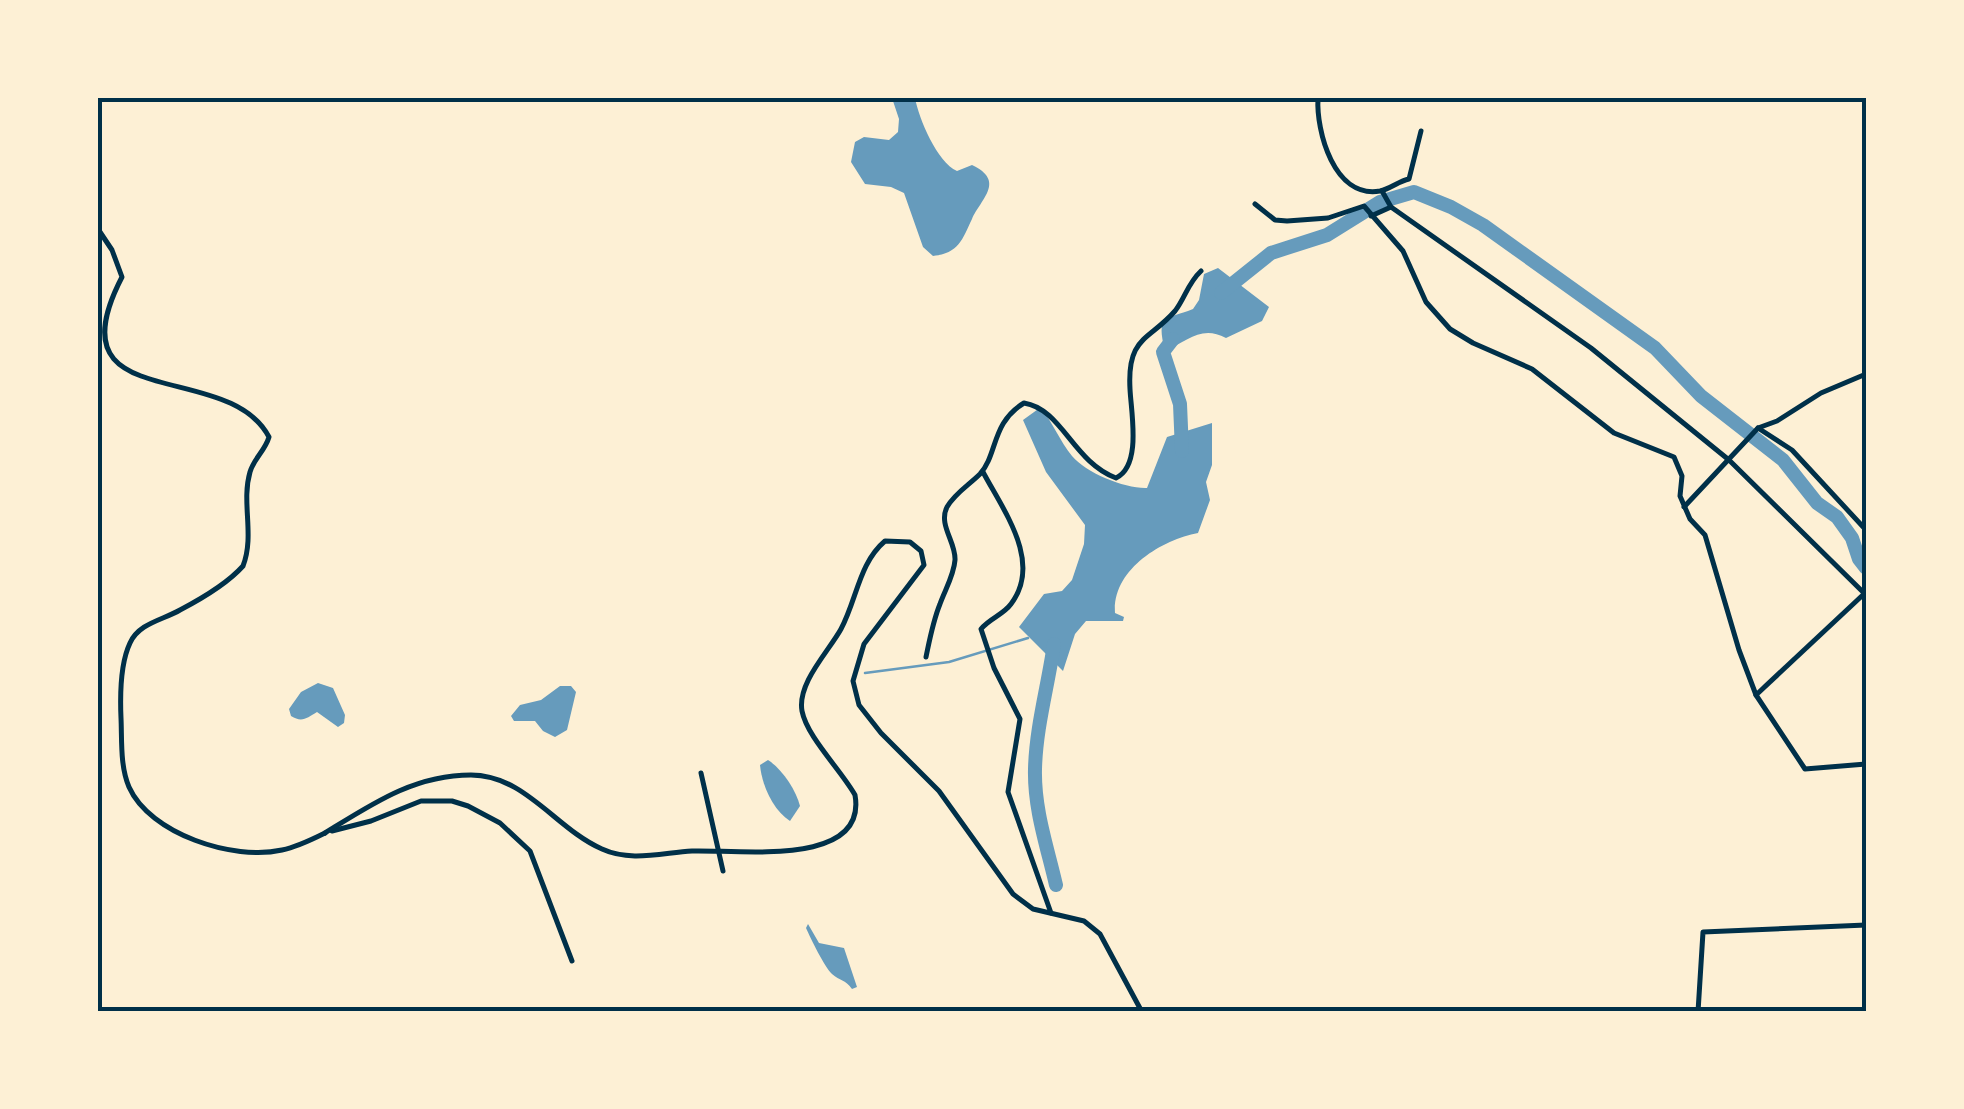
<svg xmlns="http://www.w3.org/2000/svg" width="1964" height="1109" font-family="Lora,serif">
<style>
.water{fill:#669bbc}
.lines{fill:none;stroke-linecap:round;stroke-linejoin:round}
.stream{stroke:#669bbc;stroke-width:2.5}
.river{stroke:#669bbc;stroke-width:14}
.minor{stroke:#003049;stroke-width:5}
.tertiary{stroke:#003049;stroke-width:5}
.neatline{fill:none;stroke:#003049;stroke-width:4}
</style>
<rect width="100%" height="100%" fill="#fdf0d5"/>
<g class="water">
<path d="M892,98h23c4,21 22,64 42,73l15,-6c34,16 9,34 0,54 -10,21 -13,34 -39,37l-10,-9 -19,-54 -13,-6 -26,-3 -14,-22 4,-20 9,-5 25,3 9,-8 1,-13z"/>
<path d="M1218,268l51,39 -7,14 -36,17c-25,-13 -38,3 -61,13 -9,-37 0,-31 28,-42l6,-9 5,-26z"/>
<path d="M1041,407c11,15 19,34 31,49 14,17 54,33 75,32l20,-51 45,-14v42l-6,17 4,18 -12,33c-37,7 -86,37 -83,80l9,4 -1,4h-37l-11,13 -12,37 -44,-44 25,-33 18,-3 10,-11 12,-36 1,-19 -39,-53 -23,-52z"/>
<path d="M318,683l15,5 12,27 -1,8 -6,4 -21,-15c-10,6 -15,11 -26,4l-2,-7 12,-17z"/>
<path d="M560,686h11l5,6 -9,38 -12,7 -12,-6 -8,-10h-21l-3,-5 9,-11 21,-5z"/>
<path d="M768,760c14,9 28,30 32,46l-10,15c-17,-11 -28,-35 -30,-56z"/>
<path d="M808,924l11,19 25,5 13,39 -5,2c-7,-10 -12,-8 -20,-15 -8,-8 -21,-35 -26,-46z"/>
</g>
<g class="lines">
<path class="stream" d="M865,673l84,-11 79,-24"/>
<g class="river">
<path d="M1221,293l50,-40 56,-18 53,-33 34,-10 37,15 32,18 172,123 46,48 82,64 34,43 20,14 15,21 7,21 7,9"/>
<path d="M1173,339l-10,13 17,52 2,47"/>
<path d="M1054,644c-6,42 -18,83 -19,125 -1,40 12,77 21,116"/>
</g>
<g class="minor">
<path d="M1318,98c-2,33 16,101 62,93 10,-2 19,-10 29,-12l12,-48"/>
<path d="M1255,204l20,16 12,1 41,-3 36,-12 39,45 23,51 24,27 23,14 59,26 82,64 60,24 8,19 -2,20 10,23 15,16 34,115 17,45 49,74 61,-5"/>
<path d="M1391,207l200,141 138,112 137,135"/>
<path d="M1371,216l20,-9 -9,-16"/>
<path d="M98,229l14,21 10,27c-73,141 105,80 147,160 -4,14 -15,21 -19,35 -9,31 5,63 -7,94 -16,18 -42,33 -63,44 -17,10 -41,13 -50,33 -10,21 -10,52 -9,75 1,22 -1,48 8,69 21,47 104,74 153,63 15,-3 29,-10 43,-17"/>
<path d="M1758,428l34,22 74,80"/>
<path d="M983,472c20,38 60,90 28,132 -8,11 -21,14 -30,25l13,39 26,51 -12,73 43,121"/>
<path d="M1684,507l74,-79 19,-7 44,-28 45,-19"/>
<path d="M926,657c4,-19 7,-36 14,-53 5,-14 14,-29 15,-44 1,-18 -17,-35 -8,-53 8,-14 22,-22 33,-33 18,-20 11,-51 44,-71 38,6 49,59 92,75 26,-12 15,-66 14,-89 -3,-53 19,-48 45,-78 10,-13 13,-28 26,-40"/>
<path d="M1756,695l109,-102"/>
<path d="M701,773l22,98"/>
<path d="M1698,1012l5,-80 163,-7"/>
</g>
<g class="tertiary">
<path d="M332,831l39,-10 50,-20h31l16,5 32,17 30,28 42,110"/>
<path d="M325,833c47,-29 89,-58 146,-58 54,0 85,54 131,74 28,13 59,4 90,2 42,-2 176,18 163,-56 -14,-25 -48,-58 -53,-84 -5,-28 27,-60 39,-82 16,-30 18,-66 44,-88l25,1 11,9 3,14 -60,79 -11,37 6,24 22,28 58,58 74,103 20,15 51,12 16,13 42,78"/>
</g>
</g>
<rect width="1964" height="1109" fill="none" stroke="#fdf0d5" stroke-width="200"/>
<rect x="100" y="100" width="1764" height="909" class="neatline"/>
</svg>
